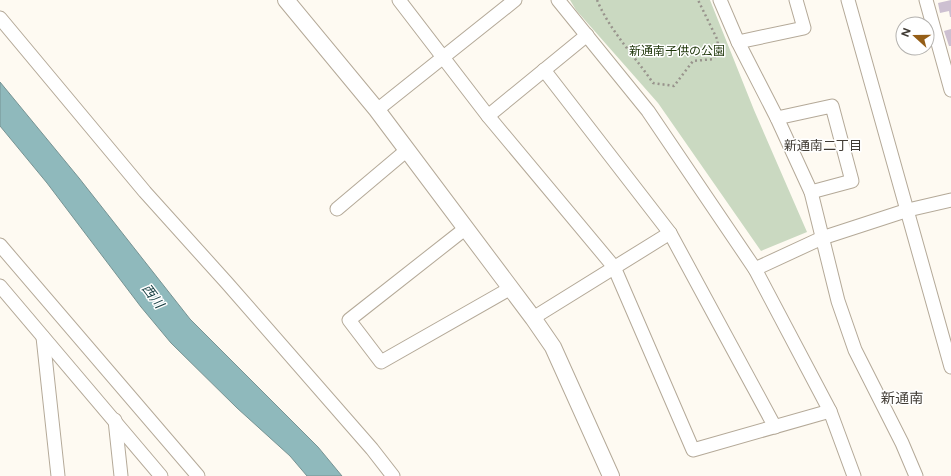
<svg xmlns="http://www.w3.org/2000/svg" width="951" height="476" font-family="Figtree,'Noto Sans JP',sans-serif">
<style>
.green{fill:#cad9c1}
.water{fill:#8fb9bc;stroke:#779393}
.building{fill:#cdc0d1}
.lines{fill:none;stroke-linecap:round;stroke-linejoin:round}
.minor-casing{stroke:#b4a998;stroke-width:15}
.tertiary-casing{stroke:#b4a998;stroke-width:18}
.path{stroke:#98938c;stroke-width:2.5;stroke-dasharray:2 3;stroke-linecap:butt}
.minor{stroke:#fff;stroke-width:13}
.tertiary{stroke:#fff;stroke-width:16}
.labels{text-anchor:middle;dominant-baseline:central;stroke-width:3;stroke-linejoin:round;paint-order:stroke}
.park-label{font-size:12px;fill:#1e360a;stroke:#fff}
.neighbourhood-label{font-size:13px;fill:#403b34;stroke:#fff}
.water-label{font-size:13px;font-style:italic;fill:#143d40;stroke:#fff}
.quarter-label{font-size:14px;fill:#403b34;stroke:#fff}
</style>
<rect width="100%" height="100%" fill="#fefaf2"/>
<path class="green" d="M570,0h140l44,110 53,122 -46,19 -103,-148 -82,-93z"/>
<path class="water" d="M0,82l79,96 111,141 128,128 24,29h-35l-17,-20 -53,-48 -66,-65 -30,-36 -94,-124 -47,-57z"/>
<g class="building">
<path d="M951,0v17h-1l-1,-6 -9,2 -2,-10z"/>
<path d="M951,29v17h-2l-5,-15z"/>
</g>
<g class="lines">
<defs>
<g id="minor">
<path d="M399,0l89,116 126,151 79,183 137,-39"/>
<path d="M558,0l90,111 107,158 75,142 24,65"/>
<path d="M720,0l18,42 39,76 34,74 27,109 17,49 47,93 14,33"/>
<path d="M848,0l103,367"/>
<path d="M926,0l25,90"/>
<path d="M0,18l145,174 82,91 145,166 21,27"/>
<path d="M738,42l66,-14 -8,-28"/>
<path d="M544,70l126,163 105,194"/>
<path d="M377,110l138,-110"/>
<path d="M488,116l99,-81"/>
<path d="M777,118l55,-12 20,75 -41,11"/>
<path d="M337,209l70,-59"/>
<path d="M466,228l-117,92 32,42 130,-74"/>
<path d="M0,245l198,231"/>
<path d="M755,269l67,-31 86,-28 43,-10"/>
<path d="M0,286l161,190"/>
<path d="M533,318l137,-85"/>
<path d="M43,337l15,139"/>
<path d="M115,420l6,56"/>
</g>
<path id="tertiary" d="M286,0l91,110 156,208 20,29 58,129"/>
</defs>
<use href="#minor" class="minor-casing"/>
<use href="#tertiary" class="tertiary-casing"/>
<path class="path" d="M597,0c13,31 37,55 56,83l21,3 19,-25 21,-2 4,-18 -20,-41"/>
<use href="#minor" class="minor"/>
<use href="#tertiary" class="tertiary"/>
</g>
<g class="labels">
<g class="park-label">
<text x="677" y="51">新通南子供の公園</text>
</g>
<g class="neighbourhood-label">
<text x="823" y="145">新通南二丁目</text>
</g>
<g class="water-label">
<text transform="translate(153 296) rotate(53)">西川</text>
</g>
<g class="quarter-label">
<text x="902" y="398">新通南</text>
</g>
</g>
<g transform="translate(915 36) rotate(291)"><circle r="19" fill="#ffffff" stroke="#b3b1ae"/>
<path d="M0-3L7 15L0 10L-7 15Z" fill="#955e17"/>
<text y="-6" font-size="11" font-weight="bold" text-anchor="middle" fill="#403b34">N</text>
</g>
</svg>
